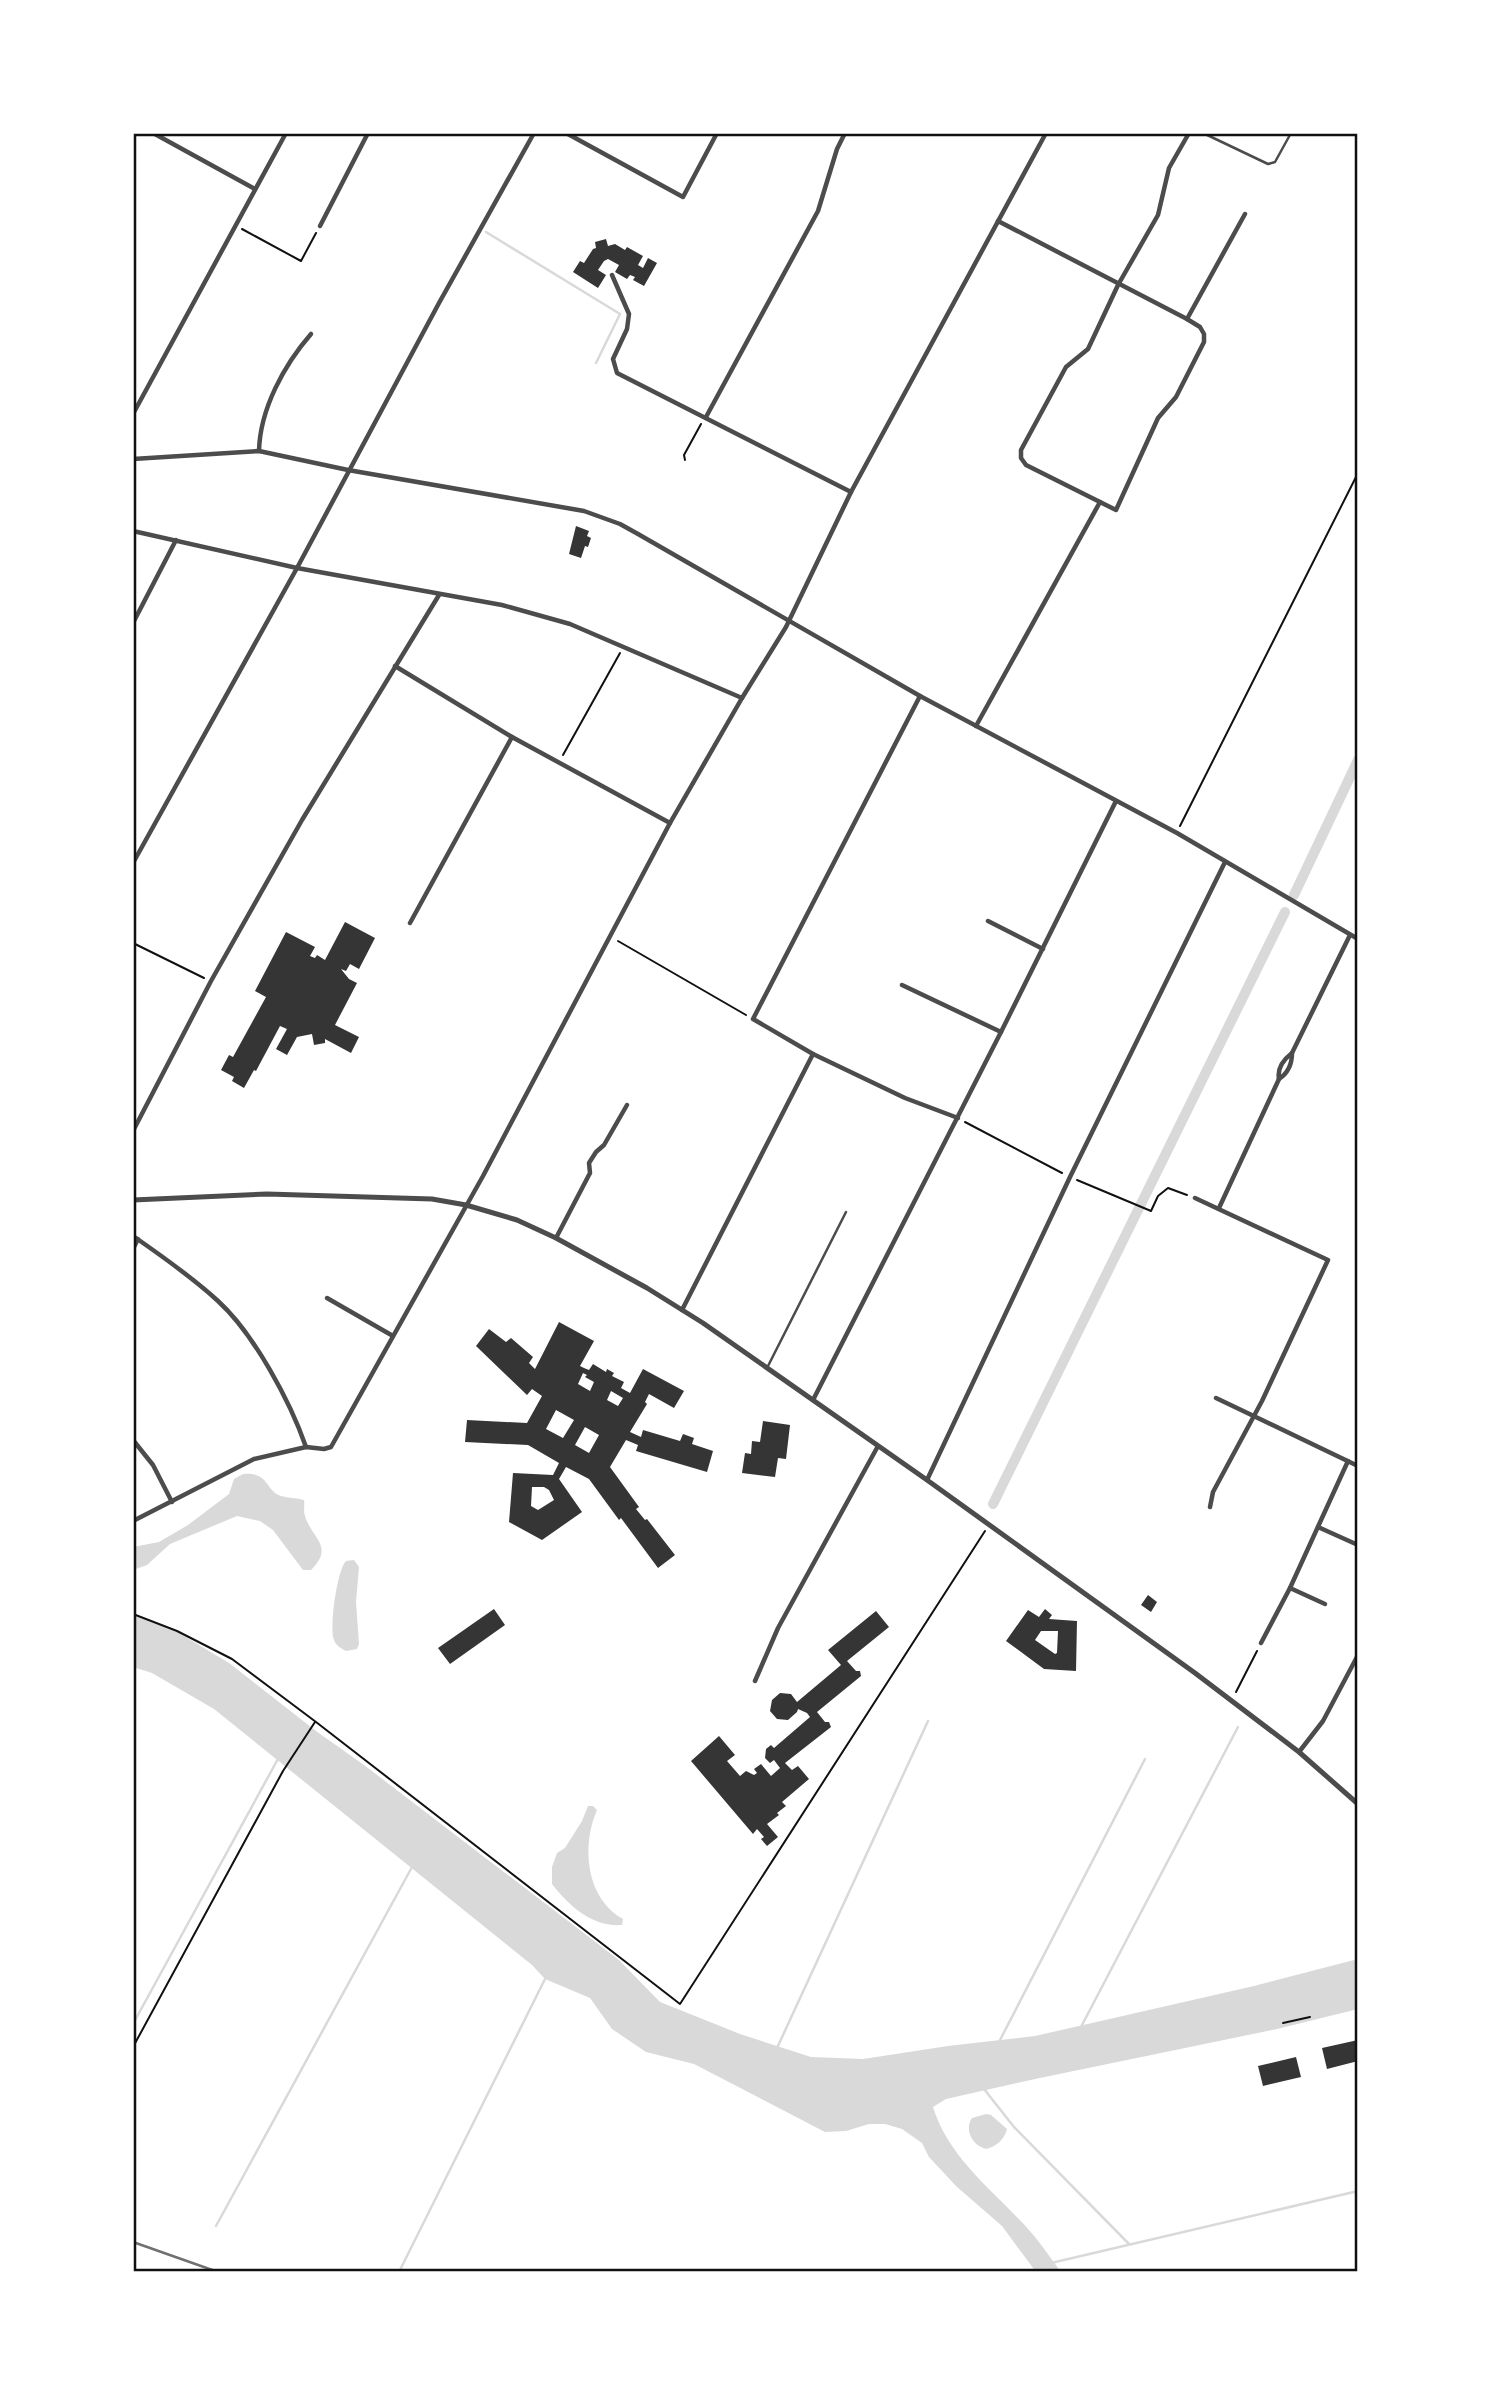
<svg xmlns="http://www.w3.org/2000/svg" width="1491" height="2405" font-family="Barlow,sans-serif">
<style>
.water{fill:#d9d9d9}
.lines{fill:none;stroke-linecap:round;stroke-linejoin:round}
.stream{stroke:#d9d9d9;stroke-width:2.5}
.canal{stroke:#d9d9d9;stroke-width:10}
.building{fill:#353535;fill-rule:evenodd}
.path{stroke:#111;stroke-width:2}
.service{stroke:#4c4c4c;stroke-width:2.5}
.minor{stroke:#4c4c4c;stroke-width:4.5}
.tertiary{stroke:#4c4c4c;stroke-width:5}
.rail{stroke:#707070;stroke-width:2.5}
.neatline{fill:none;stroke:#111;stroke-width:2.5}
</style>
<rect width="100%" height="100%" fill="#fff"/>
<g class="water">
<path d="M243,1474c27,-2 22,17 38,22 7,2 16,2 23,4 1,6 -1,11 1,16 7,23 30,30 6,54h-8l-30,-40 -13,-9 -23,-5 -67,28 -23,21 -14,5v-23l26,-5 29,-17 41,-31 5,-15z"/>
<path d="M354,1560l5,7 -3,35 3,42 -2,5 -11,2c-5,-3 -10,-5 -12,-11 -5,-12 3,-70 12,-79z"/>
<path d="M133,1615l46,18 50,30 87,68 48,34 255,195 41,42 80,32 71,23 52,2 85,-13 87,-10 219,-50 104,-27v50l-81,20 -242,50 -89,20 -13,8c17,55 67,88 102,130 9,11 17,23 26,35h-25l-34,-46 -46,-40 -27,-29 -7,-14 -20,-14 -17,-5h-16l-23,7 -21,1 -131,-68 -48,-12 -34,-23 -22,-31 -45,-19 -13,-14 -318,-256 -62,-36 -19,-6z"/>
<path d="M588,1806h5l4,4c-16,36 -11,89 26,109l-1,6c-30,2 -53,-19 -70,-41v-17l5,-14 8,-5 17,-27z"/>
<path d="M986,2114l5,1 16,14c-3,11 -10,17 -21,20 -14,-4 -22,-19 -14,-31z"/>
</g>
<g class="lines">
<g class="stream">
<path d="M486,232l134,82 -24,49"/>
<path d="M133,2024l146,-267"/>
<path d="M1082,2025l156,-298"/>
<path d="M999,2042l146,-283"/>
<path d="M777,2048l151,-327"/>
<path d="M984,2089l30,38 115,117"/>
<path d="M216,2226l196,-359"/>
<path d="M1051,2263l307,-72"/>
<path d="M399,2272l147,-295"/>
</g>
<g class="canal">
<path d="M1294,895l64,-135"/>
<path d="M993,1504l292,-592"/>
</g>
</g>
<g class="building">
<path d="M606,239l2,7 7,-2 10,6 2,-3 16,9 -5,9 5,3 5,-10 9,5 -13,23 -11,-6 2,-3 -5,-2 -3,4 -12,-7 4,-7 -11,-6 -4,2 -6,9 8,5 -8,13 -25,-16 7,-11 4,2 9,-14 3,-1 -1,-6z"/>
<path d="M576,526l13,5 -2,5 4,2 -3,9 -3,-1 -4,12 -12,-4z"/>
<path d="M345,922l30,16 -16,31 -9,-5 -4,7 -5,-2 8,10 8,4 -22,42 24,12 -8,16 -26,-14v4l-11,2 -2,-11 -15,3 -10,18 -11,-6 11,-20 -7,-3 -24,45 -2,-1 -10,18 -12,-7 2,-4 -13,-7 8,-15 4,2 33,-60 -11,-6 31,-59 29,15 -5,9 5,2 2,-3 8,5z"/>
<path d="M559,1322l35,19 -14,25 4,2 5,2 4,-6 13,8 1,-3 7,4 -2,3 12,6 -3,6 9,5 13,-24 41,22 -10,17 -25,-14 -4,8 2,2 -17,28 11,5 2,-7 37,11 3,-7 11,4 -2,6 21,7 -6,21 -71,-21 2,-6 -12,-5 -16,27 29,40 -3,2 9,11 2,-1 28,36 -17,13 -37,-50 -2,2 -30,-41 -23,-12 -7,12 23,33 -40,28 -33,-18 4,-49 40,2 6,-12 -31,-18 -63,-3 2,-22 60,3 15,-27 -10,-7 -5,6 -51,-49 13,-17 17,13 5,-4 22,19 -4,6 6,6zM583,1373l4,2 -2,2 9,5 -4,9 -12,-7zM611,1391l12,7 -5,8 -11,-6zM556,1410l18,10 -11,18 -17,-9zM585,1427l14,8 -10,18 -14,-8zM532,1487h12l5,3 5,10 -16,10 -7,-4z"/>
<path d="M763,1421l27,4 -4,34 -8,-1 -3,19 -33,-4 3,-20 6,1 1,-13 8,1z"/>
<path d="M1148,1595l9,7 -6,10 -10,-7z"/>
<path d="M494,1609l11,16 -55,39 -12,-16z"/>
<path d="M1045,1609l7,6 -3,4 28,2 -1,50 -32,-2 -38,-28 22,-31 11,7zM1041,1631h17l-1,22 -2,1 -20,-14z"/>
<path d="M876,1611l13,16 -42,34 9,10h4l1,5 -44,36 8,10h4l2,5 -46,36 7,7 6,-4 11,13 -27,23 4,4 -9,7 2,2 -12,9 11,13 -11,9 -6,-7 3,-2 -7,-8 -4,5 -62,-73 28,-25 16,19 -8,6 13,15 6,-5 8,4 3,-2 -3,-4 7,-5 10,12 9,-8 -6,-8 -4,3 -5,-5 1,-9 5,-4 3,3 36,-31 -3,-4 -9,-4 -1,3 -9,8 -11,-1 -7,-8 2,-11 8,-7 11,1 6,8 44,-37 -13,-15z"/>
<path d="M1358,2040v21l-31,8 -5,-21z"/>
<path d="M1296,2057l5,20 -38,9 -5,-20z"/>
</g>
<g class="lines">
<g class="path">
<path d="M242,229l59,32 15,-28"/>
<path d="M685,460l-1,-5 17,-31"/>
<path d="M563,755l57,-102"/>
<path d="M1180,826l178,-353"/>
<path d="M618,941l128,74"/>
<path d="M133,943l71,35"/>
<path d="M965,1122l97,51"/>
<path d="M1077,1180l74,31 7,-15 10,-8 19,7"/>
<path d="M133,1614l44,17 55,28 84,63 364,282 305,-473"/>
<path d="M1236,1692l21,-41"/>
<path d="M1283,2023l27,-6"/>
<path d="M133,2047l150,-276 32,-49"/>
</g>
<g class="service">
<path d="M1203,133l65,31 7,-2 16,-29"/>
<path d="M767,1368l79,-156"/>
</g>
<g class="minor">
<path d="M153,133l102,56"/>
<path d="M566,133l117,64 34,-64"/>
<path d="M998,221l189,98 13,8 4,7v8l-28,55 -18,21 -42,92 -90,-45 -5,-7v-8l45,-83 22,-18 30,-64 40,-70 11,-47 20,-35"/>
<path d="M320,226l48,-93"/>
<path d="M612,275l17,39 -2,15 -14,30 4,14 234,119"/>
<path d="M1187,319l58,-105"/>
<path d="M133,414l153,-281"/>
<path d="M706,417l112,-206 19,-62 8,-16"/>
<path d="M259,451c1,-42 25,-86 52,-117"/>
<path d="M133,459l126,-8 89,19 236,41 36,13 18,10 282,162 257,137 181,106"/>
<path d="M133,531l164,37 205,37 68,19 172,74"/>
<path d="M133,623l43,-83"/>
<path d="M395,666l117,71 158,86"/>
<path d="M976,726l124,-224"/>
<path d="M133,863l164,-295 142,-265 95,-170"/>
<path d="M988,921l55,28"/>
<path d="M410,923l102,-186"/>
<path d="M902,985l99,47"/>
<path d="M813,1054l92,44 53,20"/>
<path d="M1279,1079c9,-6 13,-14 13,-26l58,-118"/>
<path d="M133,1131l78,-150 91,-161 137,-225"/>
<path d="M1195,1198l133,62 -66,141 -49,91 -3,15"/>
<path d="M1219,1208l60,-129c-2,-11 4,-19 13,-26"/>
<path d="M133,1236c29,20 59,41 85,65 36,33 72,100 88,146"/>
<path d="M556,1238l34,-65 -1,-10 7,-11 8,-7 23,-40"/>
<path d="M133,1249l5,-10"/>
<path d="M327,1298l66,38"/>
<path d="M682,1310l131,-256 -60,-35 167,-323"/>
<path d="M1216,1398l142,68"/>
<path d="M813,1400l188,-368 115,-231"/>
<path d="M133,1440l20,25 19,37"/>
<path d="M927,1480l143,-303 155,-315"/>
<path d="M133,1521l121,-62 52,-12 18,2 7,-2 152,-271 187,-353 72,-125 44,-71 65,-135 195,-359"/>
<path d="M1318,1527l40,18"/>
<path d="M1290,1588l35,16"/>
<path d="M1261,1643l29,-55 58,-127"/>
<path d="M755,1681l23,-53 100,-182"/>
<path d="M1299,1752l24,-31 35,-66"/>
</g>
<path class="tertiary" d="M133,1200l134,-6 165,5 34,6 51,15 39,18 91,50 56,35 224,157 268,193 104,79 59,52"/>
<path class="rail" d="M133,2242l85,30"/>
</g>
<rect width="1491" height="2405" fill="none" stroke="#ffffff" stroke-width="270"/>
<rect x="135" y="135" width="1221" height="2135" class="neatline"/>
</svg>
